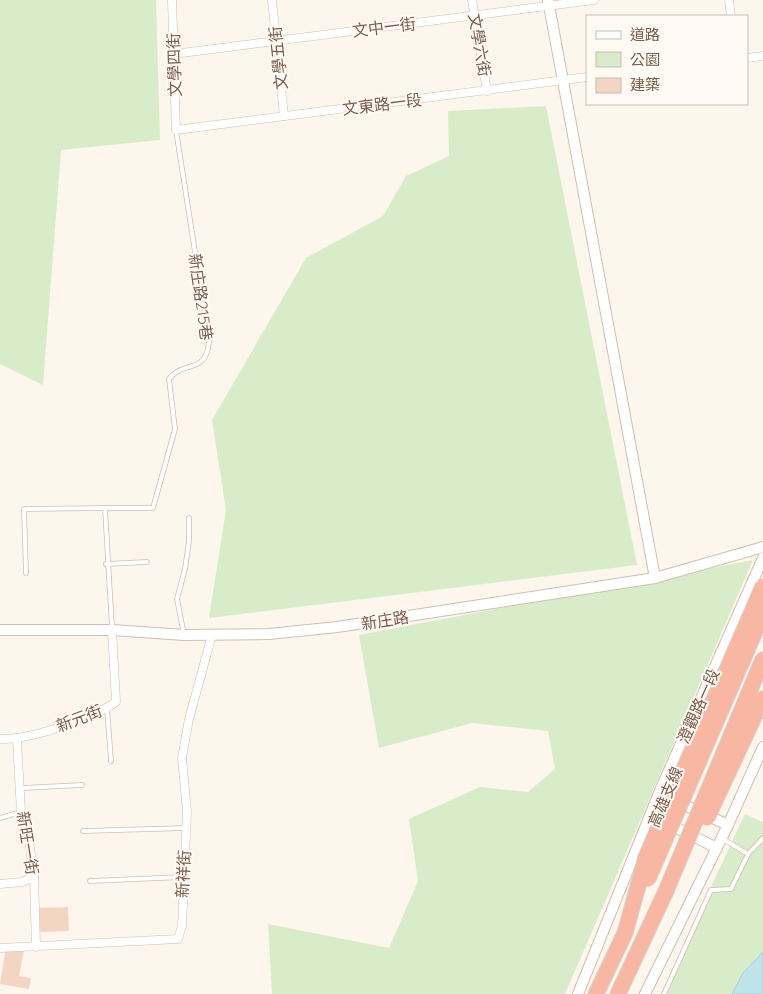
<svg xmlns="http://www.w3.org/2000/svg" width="763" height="994" font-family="Quicksand,'Noto Sans TC',sans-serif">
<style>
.green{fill:#d8ecc9}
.water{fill:#bfe3e8;stroke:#a5d3da}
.building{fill:#f3d5c3}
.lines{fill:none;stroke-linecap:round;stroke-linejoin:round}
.service-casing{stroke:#d1beb0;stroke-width:5.5}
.minor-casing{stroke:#d1beb0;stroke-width:9}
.tertiary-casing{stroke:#d1beb0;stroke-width:12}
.motorway-casing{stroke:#dad1cd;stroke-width:17}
.service{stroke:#fff;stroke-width:4}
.minor{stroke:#fff;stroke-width:8}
.tertiary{stroke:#fff;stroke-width:10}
.motorway{stroke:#f7b7a3;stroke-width:15}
.motorway-bridge-casing{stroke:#dad1cd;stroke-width:17;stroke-linecap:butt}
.motorway-bridge{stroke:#f7b7a3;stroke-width:15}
.labels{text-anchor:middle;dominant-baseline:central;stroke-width:4;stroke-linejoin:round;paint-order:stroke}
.street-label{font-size:16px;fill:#7a5c4d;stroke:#fffaf3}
</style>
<rect width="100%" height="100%" fill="#fdf6ec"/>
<g class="green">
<path d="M0,0h156l4,140 -99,10 -18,235 -43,-21z"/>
<path d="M546,106l91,459 -428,53 17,-108 -14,-90 94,-162 77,-42 23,-40 43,-20 -1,-45z"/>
<path d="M753,560l-188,434h-293l-4,-70 121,24 29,-67 -9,-62 71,-32 48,5 27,-23 -7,-38 -76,-8 -93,25 -20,-113z"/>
<path d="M745,814l18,8v172h-102z"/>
</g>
<path class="water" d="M763,952v42h-31l11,-21z"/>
<g class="building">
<path d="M68,907l1,24 -29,1 -1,-24z"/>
<path d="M6,947l18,3 -5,26 12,2 -2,11 -29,-5z"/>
</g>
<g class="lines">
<defs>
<g id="service">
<path d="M106,564l41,-2"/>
<path d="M26,573l-2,-64 81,-1"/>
<path d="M112,628l-7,-120h48l22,-79 -6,-50c14,-19 37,-4 40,-37l-33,-212"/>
<path d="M184,635l-7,-36 8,-30 4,-28v-23"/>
<path d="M107,708l4,53"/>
<path d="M22,788l60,-3"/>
<path d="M0,818l21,-6"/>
<path d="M83,831l103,-3"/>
<path d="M723,839l25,15 15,-16"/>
<path d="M90,881l93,-4"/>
<path d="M664,994l47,-104 20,-1 17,-35"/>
</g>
<g id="minor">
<path d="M172,0l4,130 411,-53"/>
<path d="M272,0l12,116"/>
<path d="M472,0l15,91"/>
<path d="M729,0l2,16"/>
<path d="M174,54l420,-54"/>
<path d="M747,58l16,-2"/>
<path d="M0,739c30,1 91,-20 116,-37l-4,-72"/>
<path d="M17,740l4,72 5,5 8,60 2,70"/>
<path d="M0,884l22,-2 12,-5"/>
<path d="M0,948l178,-9 4,-13 5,-114 -5,-54 7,-39 23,-84"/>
</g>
<g id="tertiary">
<path d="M548,0l107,578"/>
<path d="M0,630h112l72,5 85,-1 68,-7 318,-49 108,-31"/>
<path d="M676,801l52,24"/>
<path d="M667,823l50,25"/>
<path d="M578,994l81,-201 104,-235"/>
<path d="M645,994l83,-169 35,-78"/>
</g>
<g id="motorway">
<path d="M596,994l29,-61"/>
<path d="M618,994l48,-103"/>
</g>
</defs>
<use href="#service" class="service-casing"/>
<use href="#minor" class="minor-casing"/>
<use href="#tertiary" class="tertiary-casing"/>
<use href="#motorway" class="motorway-casing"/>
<use href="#service" class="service"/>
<use href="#minor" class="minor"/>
<use href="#tertiary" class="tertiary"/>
<use href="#motorway" class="motorway"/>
<defs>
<g id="motorway-bridge">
<path d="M707,818l56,-120"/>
<path d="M648,879l115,-266"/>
<path d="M666,891l97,-232"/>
<path d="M625,933l21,-76 117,-271"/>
</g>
</defs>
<use href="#motorway-bridge" class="motorway-bridge-casing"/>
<use href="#motorway-bridge" class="motorway-bridge"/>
</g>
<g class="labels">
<g class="street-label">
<text transform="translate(384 27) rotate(-7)">文中一街</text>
<text transform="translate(480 45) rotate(80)">文學六街</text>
<text transform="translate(278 58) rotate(-96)">文學五街</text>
<text transform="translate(174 65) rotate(-92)">文學四街</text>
<text transform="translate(382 104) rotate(-7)">文東路一段</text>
<text transform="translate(201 297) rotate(82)">新庄路215巷</text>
<text transform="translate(385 620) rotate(-9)">新庄路</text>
<text transform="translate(698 706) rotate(-66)">澄觀路一段</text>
<text transform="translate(79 718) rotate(-21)">新元街</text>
<text transform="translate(665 797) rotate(-67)">高雄支線</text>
<text transform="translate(28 843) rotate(81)">新旺一街</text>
<text transform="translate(183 874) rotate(-87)">新祥街</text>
</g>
</g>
<rect x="586" y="15" width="162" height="90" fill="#fffaf3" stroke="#cabbb1"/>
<rect x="596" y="31" width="25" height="8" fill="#ffffff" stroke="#cabbb1"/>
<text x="630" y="40" font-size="15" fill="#7a5c4d">道路</text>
<rect x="596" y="52" width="25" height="15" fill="#d8ecc9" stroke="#cabbb1"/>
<text x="630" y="65" font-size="15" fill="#7a5c4d">公園</text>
<rect x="596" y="78" width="25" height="15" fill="#f3d5c3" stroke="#cabbb1"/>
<text x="630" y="90" font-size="15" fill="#7a5c4d">建築</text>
</svg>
